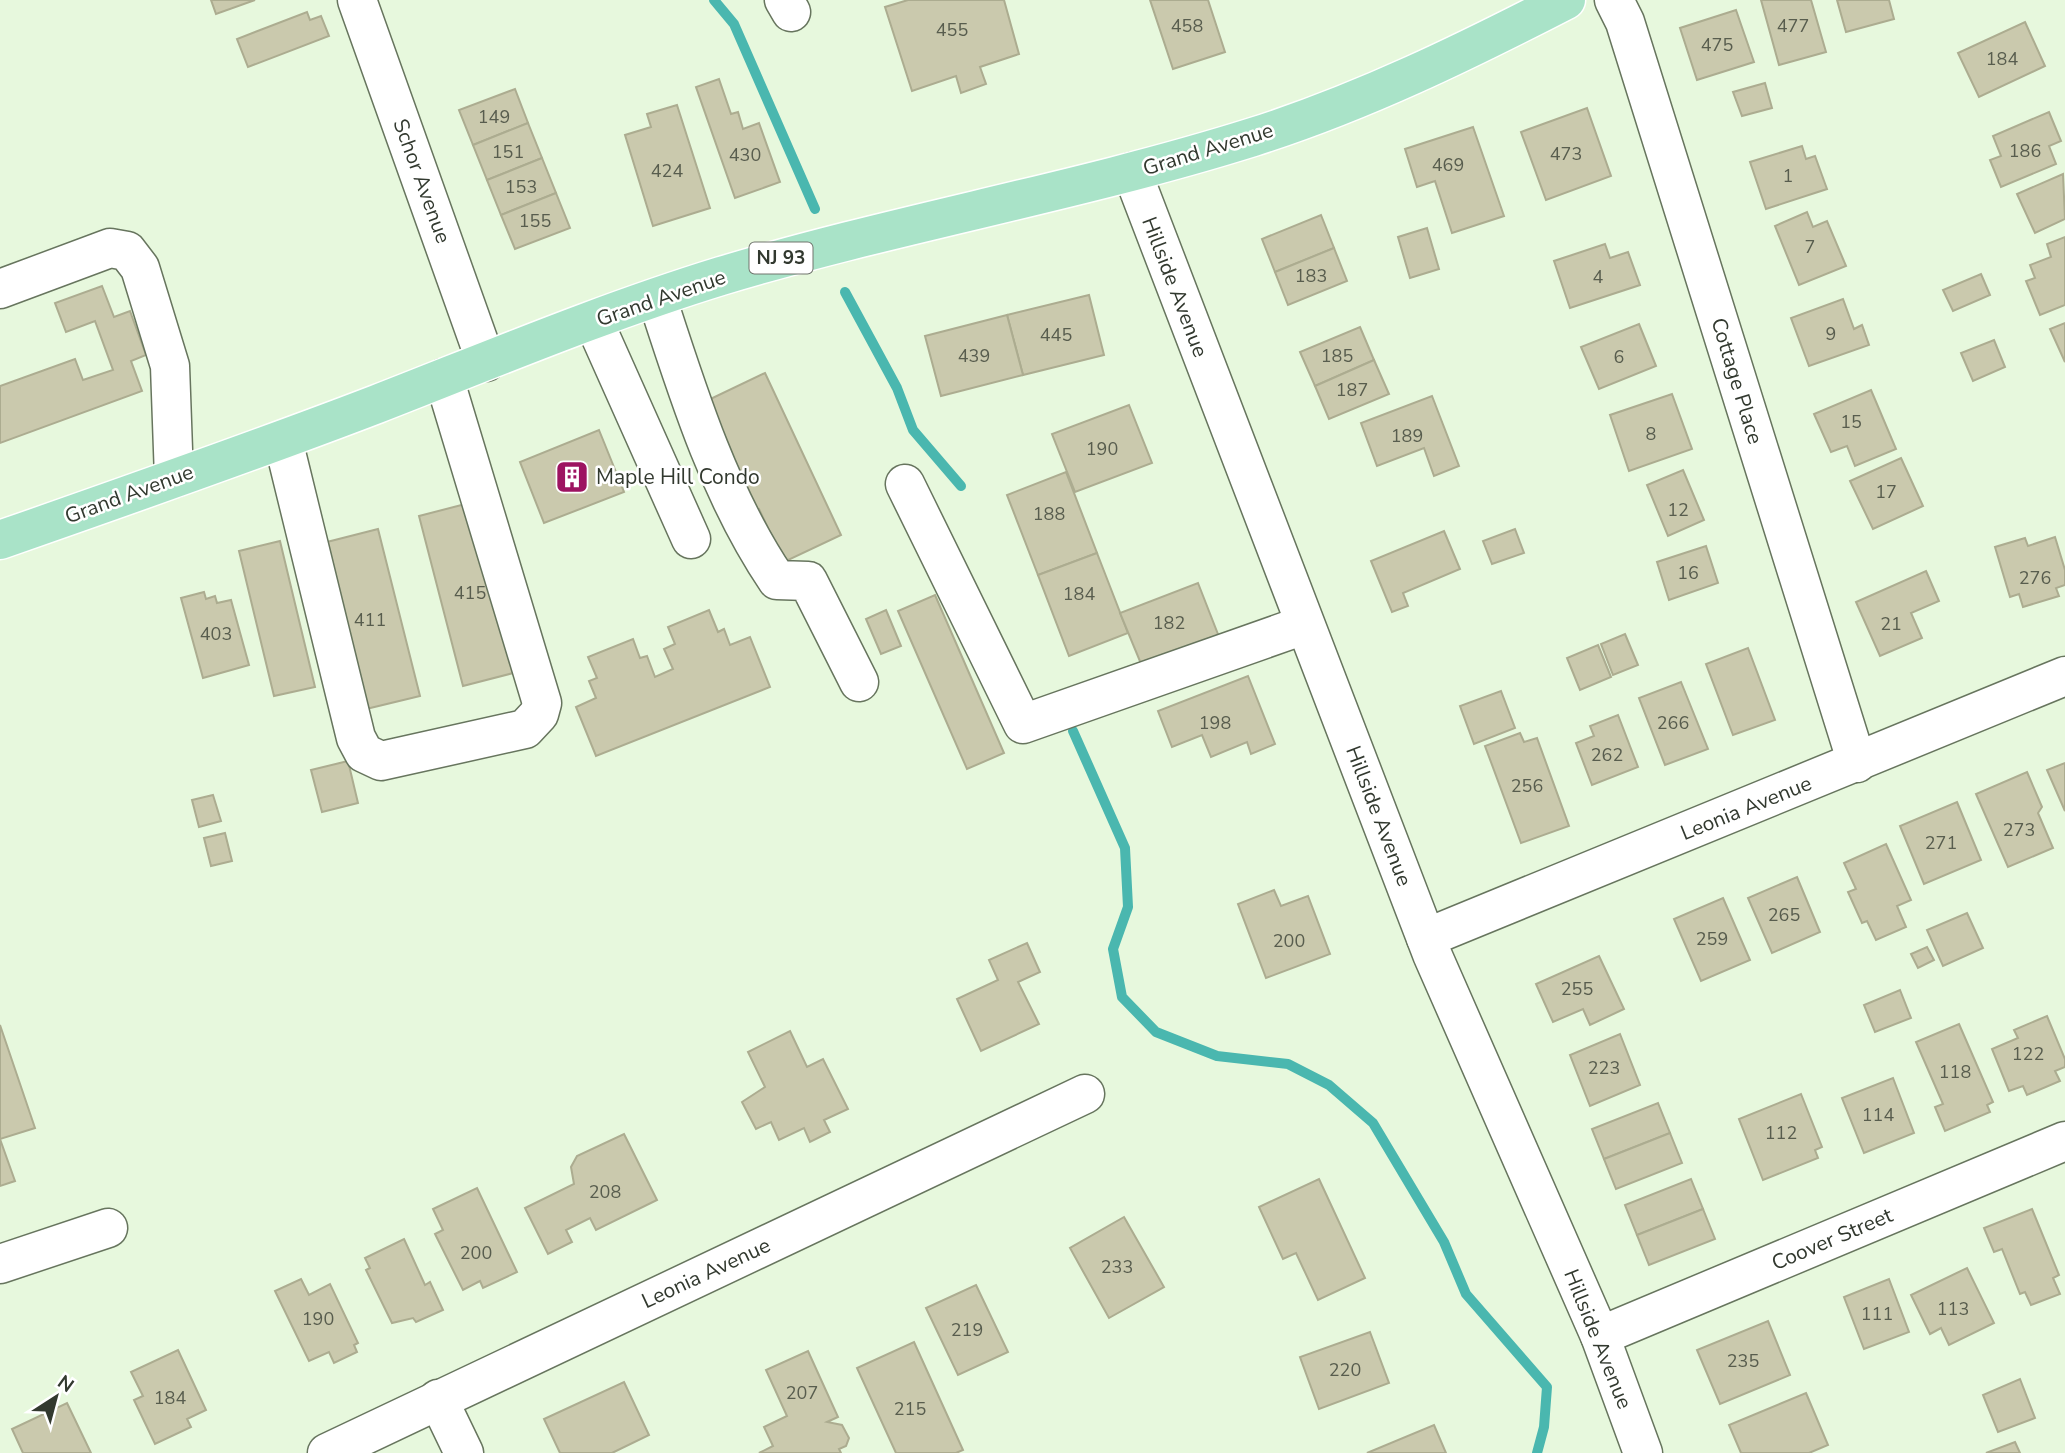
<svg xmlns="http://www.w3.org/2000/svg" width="2065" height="1453" font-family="'Nunito Sans',sans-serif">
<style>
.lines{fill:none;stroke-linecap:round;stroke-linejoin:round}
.stream{stroke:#4ab7af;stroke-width:10}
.building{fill:#cac9ad;stroke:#acac90;stroke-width:2}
.minor-casing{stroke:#67755e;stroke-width:41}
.major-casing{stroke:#fff;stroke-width:41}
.minor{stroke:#fff;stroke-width:38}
.major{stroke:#a9e3c8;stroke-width:38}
.labels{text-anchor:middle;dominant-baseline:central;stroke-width:5;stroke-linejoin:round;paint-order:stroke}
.number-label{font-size:18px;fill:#585d4e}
.shield{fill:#fff;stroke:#70746d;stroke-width:2}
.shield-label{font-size:19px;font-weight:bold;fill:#32392f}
.street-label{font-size:21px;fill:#32392f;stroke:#fff}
.poi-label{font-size:21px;fill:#32392f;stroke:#fff;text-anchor:start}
</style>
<rect width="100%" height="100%" fill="#e7f8dd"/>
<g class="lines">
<g class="stream">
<path d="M714,0l20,24 81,185"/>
<path d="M845,292l52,96 16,42 48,56"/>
<path d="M1073,731l52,117 3,59 -15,42 9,48 34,35 61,24 71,8 41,21 44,38 71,119 22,52 81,93 -3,40 -7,26"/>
</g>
</g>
<g class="building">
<path d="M211,0h44l-39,14z"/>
<path d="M908,0h96l15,54 -39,13 6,17 -25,9 -5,-17 -44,15 -27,-84z"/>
<path d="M1150,0h58l17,52 -52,17z"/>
<path d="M1761,0h50l15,52 -47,13z"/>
<path d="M1837,0h52l5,19 -48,13z"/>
<path d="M1736,10l18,52 -57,18 -17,-52z"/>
<path d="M307,12l3,8 11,-4 8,20 -81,31 -11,-28z"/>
<path d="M2025,22l20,44 -66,31 -21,-44z"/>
<path d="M719,79l12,35 7,-2 5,17 16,-6 21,59 -45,16 -39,-111z"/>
<path d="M1765,83l7,25 -30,8 -9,-24z"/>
<path d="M515,89l13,34 -55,22 -14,-35z"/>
<path d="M677,105l33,103 -57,18 -28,-91 26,-8 -4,-13z"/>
<path d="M1587,108l24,68 -65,24 -25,-68z"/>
<path d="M2049,112l12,29 -12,5 7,18 -55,23 -11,-27 11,-4 -8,-20z"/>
<path d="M528,123l14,35 -55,22 -14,-35z"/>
<path d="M1473,127l31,89 -52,17 -17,-52 -18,6 -12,-38z"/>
<path d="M1802,146l4,13 9,-3 12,33 -61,20 -16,-47z"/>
<path d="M542,158l14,35 -55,22 -14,-35z"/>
<path d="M2063,174l2,45 -30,14 -18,-39z"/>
<path d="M556,193l14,35 -55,21 -14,-34z"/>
<path d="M1807,212l6,15 14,-6 19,45 -47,19 -24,-59z"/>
<path d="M1321,215l13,33 -59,24 -13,-33z"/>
<path d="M1427,228l12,41 -29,9 -12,-41z"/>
<path d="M2065,237v68l-25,10 -14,-34 9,-3 -5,-13 21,-8 -4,-13z"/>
<path d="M1605,244l5,14 18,-6 12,33 -70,23 -16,-47z"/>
<path d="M1334,248l13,33 -59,24 -13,-33z"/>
<path d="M1981,274l9,21 -37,16 -10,-21z"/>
<path d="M102,286l12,31 16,-6 16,44 -15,6 11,30 -142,52v-57l75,-27 8,21 30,-10 -18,-49 -29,11 -11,-29z"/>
<path d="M1089,295l15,60 -81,20 -16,-60z"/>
<path d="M1843,299l11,30 8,-4 7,20 -60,21 -18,-48z"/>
<path d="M1007,315l16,60 -82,21 -16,-60z"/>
<path d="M2065,323v39l-15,-33z"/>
<path d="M1639,324l17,42 -57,23 -18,-42z"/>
<path d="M1360,327l14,33 -59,26 -15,-34z"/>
<path d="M1994,340l11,27 -32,14 -12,-28z"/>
<path d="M1374,360l15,34 -60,25 -14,-33z"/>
<path d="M765,373l76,162 -57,27 -25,-53 -6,3 -51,-109z"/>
<path d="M1871,390l25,59 -41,17 -8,-20 -16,6 -17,-38z"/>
<path d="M1672,394l20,55 -63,22 -19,-56z"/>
<path d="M1432,396l27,70 -25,10 -10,-28 -47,18 -16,-43z"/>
<path d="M1129,405l23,58 -77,29 -23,-58z"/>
<path d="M599,430l25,62 -80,31 -24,-61z"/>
<path d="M1901,458l22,48 -50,23 -23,-48z"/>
<path d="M1683,470l21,50 -36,16 -21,-51z"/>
<path d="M1066,472l31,81 -59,22 -31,-80z"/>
<path d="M477,501l44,170 -58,15 -44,-170z"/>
<path d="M378,529l42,167 -58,14 -43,-166z"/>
<path d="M1515,529l9,24 -32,11 -9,-23z"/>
<path d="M1444,531l16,38 -57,24 5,13 -16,6 -21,-51z"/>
<path d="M2055,537l10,33v15l-9,3 3,8 -36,11 -4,-13 -9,3 -15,-50 30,-9 3,8z"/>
<path d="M280,541l35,146 -41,9 -35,-145z"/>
<path d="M1706,546l12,37 -49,17 -12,-38z"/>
<path d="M1097,553l31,80 -59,23 -31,-81z"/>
<path d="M1926,571l13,30 -28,12 11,25 -42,18 -24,-54z"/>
<path d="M1198,583l23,59 -77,29 -24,-58z"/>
<path d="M204,592l2,7 9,-3 2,7 14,-3 18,65 -46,13 -22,-80z"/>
<path d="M935,595l69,158 -37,16 -69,-158z"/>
<path d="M709,610l9,22 6,-3 6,16 20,-8 20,50 -174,69 -20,-49 20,-9 -7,-17 8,-3 -9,-21 45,-18 7,19 7,-2 8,21 18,-8 -9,-20 11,-5 -7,-17z"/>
<path d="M886,610l15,36 -20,8 -15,-35z"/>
<path d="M1625,634l13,31 -25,10 -12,-31z"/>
<path d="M1598,645l13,32 -31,13 -13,-32z"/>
<path d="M1748,648l27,72 -42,15 -27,-71z"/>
<path d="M1248,676l27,68 -24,10 -4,-12 -36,15 -9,-22 -30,12 -14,-36z"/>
<path d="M1681,682l27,67 -43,16 -26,-67z"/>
<path d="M1501,691l14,37 -41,16 -14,-38z"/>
<path d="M1618,715l20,52 -46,18 -16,-42 18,-7 -4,-10z"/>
<path d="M1520,733l4,9 13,-4 32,88 -48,17 -36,-97z"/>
<path d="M348,761l10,42 -36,9 -11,-42z"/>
<path d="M2065,763v48l-18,-41z"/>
<path d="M2027,772l15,35 -4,6 15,35 -45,19 -32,-73z"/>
<path d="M213,795l8,26 -22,6 -7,-27z"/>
<path d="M1957,802l24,58 -57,24 -24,-58z"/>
<path d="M225,833l7,28 -21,5 -7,-28z"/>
<path d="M1886,844l25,56 -14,6 9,21 -30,13 -9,-19 -5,2 -14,-31 8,-3 -12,-26z"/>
<path d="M1797,877l23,55 -48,21 -24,-55z"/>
<path d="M1274,890l7,16 27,-10 22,58 -64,24 -28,-74z"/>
<path d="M1723,898l27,62 -49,21 -27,-62z"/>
<path d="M1967,913l16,35 -40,18 -16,-36z"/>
<path d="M1027,943l13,29 -22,10 21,42 -58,27 -24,-52 41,-19 -9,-20z"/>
<path d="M1927,947l7,13 -16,8 -7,-14z"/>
<path d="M1599,956l25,53 -34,16 -7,-16 -30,13 -17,-38z"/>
<path d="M1900,990l11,28 -36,14 -11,-27z"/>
<path d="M2047,1016l18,43v8l-10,4 5,10 -33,14 -4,-9 -14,5 -17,-42 26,-11 -4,-8z"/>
<path d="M1959,1024l34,78 -6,3 3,7 -45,19 -10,-24 8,-3 -27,-62z"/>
<path d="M0,1025l35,103 -35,11z"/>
<path d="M790,1031l17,36 16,-8 25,50 -24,11 6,12 -20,10 -6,-14 -25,12 -8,-18 -15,7 -14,-27 23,-15 -17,-35z"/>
<path d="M1620,1034l20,51 -50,21 -20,-51z"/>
<path d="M1893,1078l21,55 -50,20 -22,-55z"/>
<path d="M1801,1094l21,53 -7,3 3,8 -55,22 -24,-61z"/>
<path d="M1658,1103l12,30 -66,26 -12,-30z"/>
<path d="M1670,1133l12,30 -66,26 -12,-30z"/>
<path d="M624,1134l33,66 -61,30 -6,-12 -24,12 6,12 -24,12 -23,-46 49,-24 -3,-17 6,-11z"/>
<path d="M0,1139l15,42 -15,5z"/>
<path d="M1319,1179l46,99 -47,22 -22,-47 -13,6 -24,-52z"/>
<path d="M1691,1179l12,30 -66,26 -12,-30z"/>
<path d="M477,1188l40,84 -34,16 -3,-7 -17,9 -28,-56 8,-4 -10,-21z"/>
<path d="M1703,1209l12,30 -66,26 -12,-30z"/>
<path d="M2032,1209l27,66 -6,3 7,16 -29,11 -6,-13 -5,2 -18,-45 -8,3 -10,-24z"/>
<path d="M1124,1217l40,70 -55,31 -39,-70z"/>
<path d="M404,1239l21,46 5,-3 13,28 -27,12 -3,-4 -21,5 -26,-53 4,-2 -5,-10z"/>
<path d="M1967,1268l27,55 -45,22 -8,-17 -11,6 -19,-39z"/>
<path d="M301,1279l8,16 21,-11 28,59 -4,2 3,7 -23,11 -5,-11 -20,9 -34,-70z"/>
<path d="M1889,1279l20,53 -45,17 -20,-52z"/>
<path d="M976,1285l32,67 -50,23 -32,-67z"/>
<path d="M1768,1321l22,54 -70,29 -23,-54z"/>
<path d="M1370,1332l19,51 -70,26 -19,-52z"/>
<path d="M914,1342l49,108 -7,3h-60l-39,-85z"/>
<path d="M178,1350l28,60 -19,9 4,8 -36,17 -21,-44 9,-4 -12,-24z"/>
<path d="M808,1351l30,66 -11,5 15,3 7,13 -3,8 -7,3 2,4h-82l14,-7 -9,-19 23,-11 -21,-46z"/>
<path d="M2020,1379l15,39 -37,14 -15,-37z"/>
<path d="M624,1382l25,53 -37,18h-52l-16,-34z"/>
<path d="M1806,1393l22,52 -19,8h-68l-12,-28z"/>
<path d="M67,1403l24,50h-68l-11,-24z"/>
<path d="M1434,1425l12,28h-79z"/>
<path d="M2015,1442l5,11h-34z"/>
</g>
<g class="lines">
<defs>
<g id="minor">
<path d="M357,0l129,362"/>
<path d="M784,0l7,12"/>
<path d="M1614,0l11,22 232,741"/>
<path d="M1132,172l300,782 168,382 43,117"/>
<path d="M0,289l110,-41 17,3 13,17 30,98 4,112"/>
<path d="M657,298c31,96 63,198 120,282l31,1 51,101"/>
<path d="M594,322l97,217"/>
<path d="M283,440l73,298 8,15 17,8 144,-32 14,-15 3,-11 -98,-325"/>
<path d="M905,484l118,240 281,-99"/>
<path d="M1426,938l639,-262"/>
<path d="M0,1264l108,-36"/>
<path d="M1600,1336l465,-195"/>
<path d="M438,1399l26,54"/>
<path d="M327,1453l758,-359"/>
</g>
<path id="major" d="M0,540c126,-44 252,-88 377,-136 113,-44 227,-92 344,-128 176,-53 357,-84 532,-139 110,-35 212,-85 313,-137"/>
</defs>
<use href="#minor" class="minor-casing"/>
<use href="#major" class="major-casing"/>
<use href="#minor" class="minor"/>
<use href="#major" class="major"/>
</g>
<defs>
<symbol id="building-square" viewBox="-11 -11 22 22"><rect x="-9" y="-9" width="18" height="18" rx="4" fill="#9d1361" stroke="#fff"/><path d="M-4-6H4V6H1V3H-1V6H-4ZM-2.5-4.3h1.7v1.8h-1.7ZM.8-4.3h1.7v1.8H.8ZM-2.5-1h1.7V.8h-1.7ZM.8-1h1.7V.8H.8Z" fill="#fff"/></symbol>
</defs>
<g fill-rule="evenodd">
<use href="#building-square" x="553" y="458" width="38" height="38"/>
</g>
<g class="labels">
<g class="number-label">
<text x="1187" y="26">458</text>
<text x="1793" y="26">477</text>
<text x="952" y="30">455</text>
<text x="1717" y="45">475</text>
<text x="2002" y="59">184</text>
<text x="494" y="117">149</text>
<text x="2025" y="151">186</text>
<text x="508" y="152">151</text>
<text x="1566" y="154">473</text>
<text x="745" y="155">430</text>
<text x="1448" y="165">469</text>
<text x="667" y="171">424</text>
<text x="1788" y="176">1</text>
<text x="521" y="187">153</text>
<text x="535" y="221">155</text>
<text x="1810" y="247">7</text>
<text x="1311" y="276">183</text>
<text x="1598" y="277">4</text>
<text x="1831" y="334">9</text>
<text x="1056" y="335">445</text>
<text x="974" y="356">439</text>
<text x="1337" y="356">185</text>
<text x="1619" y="357">6</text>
<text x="1352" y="390">187</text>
<text x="1851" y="422">15</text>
<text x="1651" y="434">8</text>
<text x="1407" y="436">189</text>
<text x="1102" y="449">190</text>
<text x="1886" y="492">17</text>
<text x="1678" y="510">12</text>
<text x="1049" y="514">188</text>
<text x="1688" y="573">16</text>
<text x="2035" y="578">276</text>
<text x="470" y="593">415</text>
<text x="1079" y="594">184</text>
<text x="370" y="620">411</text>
<text x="1169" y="623">182</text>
<text x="1891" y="624">21</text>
<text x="216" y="634">403</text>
<text x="1215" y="723">198</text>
<text x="1673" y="723">266</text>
<text x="1607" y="755">262</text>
<text x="1527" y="786">256</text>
<text x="2019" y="830">273</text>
<text x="1941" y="843">271</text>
<text x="1784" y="915">265</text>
<text x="1712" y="939">259</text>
<text x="1289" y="941">200</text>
<text x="1577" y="989">255</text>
<text x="2028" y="1054">122</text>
<text x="1604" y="1068">223</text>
<text x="1955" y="1072">118</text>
<text x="1878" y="1115">114</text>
<text x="1781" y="1133">112</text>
<text x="605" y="1192">208</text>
<text x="476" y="1253">200</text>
<text x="1117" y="1267">233</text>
<text x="1953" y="1309">113</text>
<text x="1877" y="1314">111</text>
<text x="318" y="1319">190</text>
<text x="967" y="1330">219</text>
<text x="1743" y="1361">235</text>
<text x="1345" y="1370">220</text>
<text x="802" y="1393">207</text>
<text x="170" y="1398">184</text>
<text x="910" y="1409">215</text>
</g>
<rect class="shield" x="749.5" y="242.5" width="63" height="31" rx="5"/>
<g class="shield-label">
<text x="781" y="258">NJ 93</text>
</g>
<g class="street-label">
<text transform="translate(1208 149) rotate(-17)">Grand Avenue</text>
<text transform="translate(422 181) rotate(70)">Schor Avenue</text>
<text transform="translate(1175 287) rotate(69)">Hillside Avenue</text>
<text transform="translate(661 298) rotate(-19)">Grand Avenue</text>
<text transform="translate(1737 381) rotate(73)">Cottage Place</text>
<text transform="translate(129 494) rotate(-20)">Grand Avenue</text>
<text transform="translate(1746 808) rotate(-22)">Leonia Avenue</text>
<text transform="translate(1379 816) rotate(69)">Hillside Avenue</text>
<text transform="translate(1832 1239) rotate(-23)">Coover Street</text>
<text transform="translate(706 1273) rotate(-25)">Leonia Avenue</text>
<text transform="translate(1598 1339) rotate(68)">Hillside Avenue</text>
</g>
<g class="poi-label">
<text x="596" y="477">Maple Hill Condo</text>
</g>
</g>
<g transform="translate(56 1397) rotate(36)" stroke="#ffffff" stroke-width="5" paint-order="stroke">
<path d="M0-5L12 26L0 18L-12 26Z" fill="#32392f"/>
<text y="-10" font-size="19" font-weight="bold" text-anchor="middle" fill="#32392f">N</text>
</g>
</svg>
